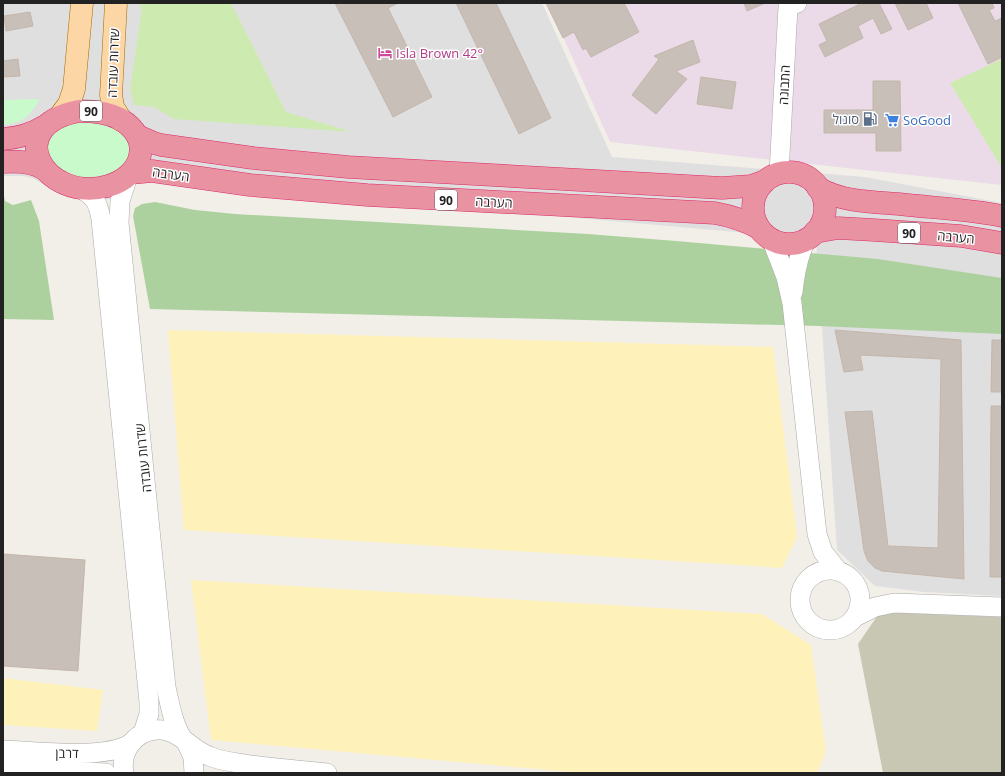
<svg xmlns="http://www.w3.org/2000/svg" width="1005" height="776" font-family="'Open Sans','Noto Sans Hebrew',sans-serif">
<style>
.residential{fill:#e0dfdf}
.industrial{fill:#ebdbe8}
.construction{fill:#c7c7b4}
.grass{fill:#cdebb0}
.forest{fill:#add19e}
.sand{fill:#fff1ba}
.park{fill:#c8facc}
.building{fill:#c7bfb8;stroke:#c4b6ab}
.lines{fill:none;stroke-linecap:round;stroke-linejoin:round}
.minor-casing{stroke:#a9a9a9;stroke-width:20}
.major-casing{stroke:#a06b00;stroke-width:23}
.highway-casing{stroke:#dc2a67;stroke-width:23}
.minor{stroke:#fff;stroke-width:19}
.major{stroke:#fcd6a4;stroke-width:22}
.highway{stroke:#e892a2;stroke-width:22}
.labels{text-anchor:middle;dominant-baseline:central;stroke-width:3;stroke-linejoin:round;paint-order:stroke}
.shield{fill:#fff;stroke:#646464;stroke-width:1}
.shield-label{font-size:12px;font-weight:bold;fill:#222}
.hotel-label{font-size:13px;fill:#b23c85;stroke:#fff;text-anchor:start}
.street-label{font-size:13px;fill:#222;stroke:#fff}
.service-label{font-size:13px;fill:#4e5e75;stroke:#fff;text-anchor:end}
.shop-label{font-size:13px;fill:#366cbe;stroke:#fff;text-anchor:start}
</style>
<rect width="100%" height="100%" fill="#f2efe9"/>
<path class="residential" d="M3,3h539l70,154 253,20 137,26v393l-78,-4 -49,-6 -38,-36 -21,-311 -677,-60 -21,19 -19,2 -36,-6 -31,-16 -9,-2h-20z"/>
<path class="industrial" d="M548,3h454v182l-392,-43z"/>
<path class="construction" d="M880,612l122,5v156h-119l-25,-129z"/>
<g class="grass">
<path d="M139,3h92l55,109 66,20 -178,-13 -20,-12 -20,-2 -4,-16 12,-80z"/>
<path d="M1002,59v109l-52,-85z"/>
</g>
<g class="forest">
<path d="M3,190l2,11 8,4 18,-5 8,21 15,99 -51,-1z"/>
<path d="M155,202l40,8 40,4 353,20 88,7 202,18 124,19v56l-184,-8 -668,-17 -17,-93 2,-8 7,-4z"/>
</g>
<g class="sand">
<path d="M168,330l605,17 24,190 -15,31 -598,-38z"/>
<path d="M191,580l571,34 49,31 15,107 -9,21h-235l-371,-33z"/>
<path d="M3,678l100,12 -6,41 -94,-6z"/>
</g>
<g class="park">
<path d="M40,99c-11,18 -16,23 -37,26v-25z"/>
<path d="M99,121l22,10 10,15 -2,15 -16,13 -26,5 -18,-4 -18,-12 -5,-21c13,-21 29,-20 53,-21z"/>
</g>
<g class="building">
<path d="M335,3h63l-10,5 44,89 -39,20z"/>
<path d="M456,3h40l55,115 -32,16z"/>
<path d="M546,3h78l15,29 -48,25 -5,-9 -3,2 -9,-18 -11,6z"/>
<path d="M744,3h19v1l-16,7z"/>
<path d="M862,3h17l13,26 -11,5 -8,-16 -15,8 5,12 -38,19 -6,-12 8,-4 -8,-17z"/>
<path d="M895,3h31l7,15 -25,12z"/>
<path d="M958,3h34l2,5 -5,2 6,11 7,-3v39l-14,7z"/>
<path d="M30,12l3,14 -27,5 -2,-15z"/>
<path d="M693,40l7,22 -24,9 11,8 -31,35 -24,-19 27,-36 -5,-3z"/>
<path d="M18,59l2,17 -17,1v-16z"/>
<path d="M701,77l35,5 -4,27 -35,-5z"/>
<path d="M873,81h27l1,70h-25v-18h-52v-23h49z"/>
<path d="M835,330l126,10 3,239 -82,-8 -7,-3 -7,-7 -4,-10 -19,-139 27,-1 16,135 50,2 3,-189 -81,-4 3,15 -19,2z"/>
<path d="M992,340h10v52h-11z"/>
<path d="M991,406h11v171h-12z"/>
<path d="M3,554l82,6 -7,111 -75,-5z"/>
</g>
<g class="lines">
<defs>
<g id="minor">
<path d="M779,173l9,-166 9,-4"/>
<path d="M128,176l-8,25 -1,22 47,464c4,18 7,36 16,51"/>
<path d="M76,187c17,7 22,14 25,32l48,483v12l-6,19"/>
<path d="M771,238l15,39 6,26 25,231 6,18 15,19"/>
<path d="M793,292c2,-19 5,-37 14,-54"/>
<circle cx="830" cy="600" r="30"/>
<path d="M855,617l20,-10 19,-4 108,4"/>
<path d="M187,744l6,13 1,16"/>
<path d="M3,750c32,1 99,10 127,-6"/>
<path d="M3,768l103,5"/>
<path d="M124,773c-4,-21 10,-41 32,-43 22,-2 34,19 53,26 11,5 24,6 36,8 27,4 54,6 82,9"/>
</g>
<g id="major">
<path d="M116,3l-5,92 2,12 8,13"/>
<path d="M60,116l9,-12 5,-15 8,-86"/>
</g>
<g id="highway">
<path d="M79,111c14,0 28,1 41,8 34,20 23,57 -12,67 -64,18 -108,-60 -29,-75z"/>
<path d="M138,136l16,7 7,2 92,13 95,9 374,21 29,-2 14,-5"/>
<path d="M3,139c15,-1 29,-5 42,-13"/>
<path d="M3,162c14,-1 29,-1 41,7"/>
<circle cx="789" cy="208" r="36"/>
<path d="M131,173l21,-2 98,14 117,10 348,18c16,3 29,7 44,15"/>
<path d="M818,188c25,14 53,14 81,16 34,4 69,5 103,12"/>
<path d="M815,232l23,-4 36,2 87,6 41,7"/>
</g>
</defs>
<use href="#minor" class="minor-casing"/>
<use href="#major" class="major-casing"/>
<use href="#highway" class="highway-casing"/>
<use href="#minor" class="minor"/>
<use href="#major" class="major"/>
<use href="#highway" class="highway"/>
</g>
<defs>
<symbol id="hotel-bare" viewBox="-9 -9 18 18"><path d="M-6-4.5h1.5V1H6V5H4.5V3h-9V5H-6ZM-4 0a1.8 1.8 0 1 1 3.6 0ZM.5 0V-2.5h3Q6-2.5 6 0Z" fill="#d1479c" stroke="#fff" stroke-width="2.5" paint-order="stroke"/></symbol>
<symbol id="fuel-bare" viewBox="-9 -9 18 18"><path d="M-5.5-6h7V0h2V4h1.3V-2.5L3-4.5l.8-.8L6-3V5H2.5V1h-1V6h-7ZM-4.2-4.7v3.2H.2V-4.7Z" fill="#5c6f8a" stroke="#fff" stroke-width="2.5" paint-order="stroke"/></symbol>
<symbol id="supermarket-bare" viewBox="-9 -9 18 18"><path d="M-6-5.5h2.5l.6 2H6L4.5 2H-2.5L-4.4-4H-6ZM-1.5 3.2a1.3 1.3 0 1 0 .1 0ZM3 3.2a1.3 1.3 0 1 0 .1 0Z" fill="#3f7fe0" stroke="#fff" stroke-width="2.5" paint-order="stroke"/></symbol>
</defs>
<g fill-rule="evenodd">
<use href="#hotel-bare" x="375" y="43" width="20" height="20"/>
<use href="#fuel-bare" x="860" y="109" width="20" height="20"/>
<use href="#supermarket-bare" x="882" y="110" width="20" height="20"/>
</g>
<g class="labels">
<g class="shield">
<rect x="80" y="101" width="22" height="20" rx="3"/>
<rect x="435" y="190" width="22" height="20" rx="3"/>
<rect x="898" y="223" width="22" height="20" rx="3"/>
</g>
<g class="shield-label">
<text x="91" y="111">90</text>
<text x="446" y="200">90</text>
<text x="909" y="233">90</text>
</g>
<g class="hotel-label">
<text x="396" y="53">Isla Brown 42°</text>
</g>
<g class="street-label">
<text transform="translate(113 63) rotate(-88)">שדרות עובדה</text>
<text transform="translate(784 85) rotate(-87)">התבונה</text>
<text transform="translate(171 174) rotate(8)">הערבה</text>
<text transform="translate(494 202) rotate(3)">הערבה</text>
<text transform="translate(956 237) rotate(5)">הערבה</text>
<text transform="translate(143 458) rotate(-96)">שדרות עובדה</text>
<text transform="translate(67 753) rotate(1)">דרבן</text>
</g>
<g class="service-label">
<text x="859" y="119">סונול</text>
</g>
<g class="shop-label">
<text x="903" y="120">SoGood</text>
</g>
</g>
<rect width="1005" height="776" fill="none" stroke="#222222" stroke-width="8"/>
</svg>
